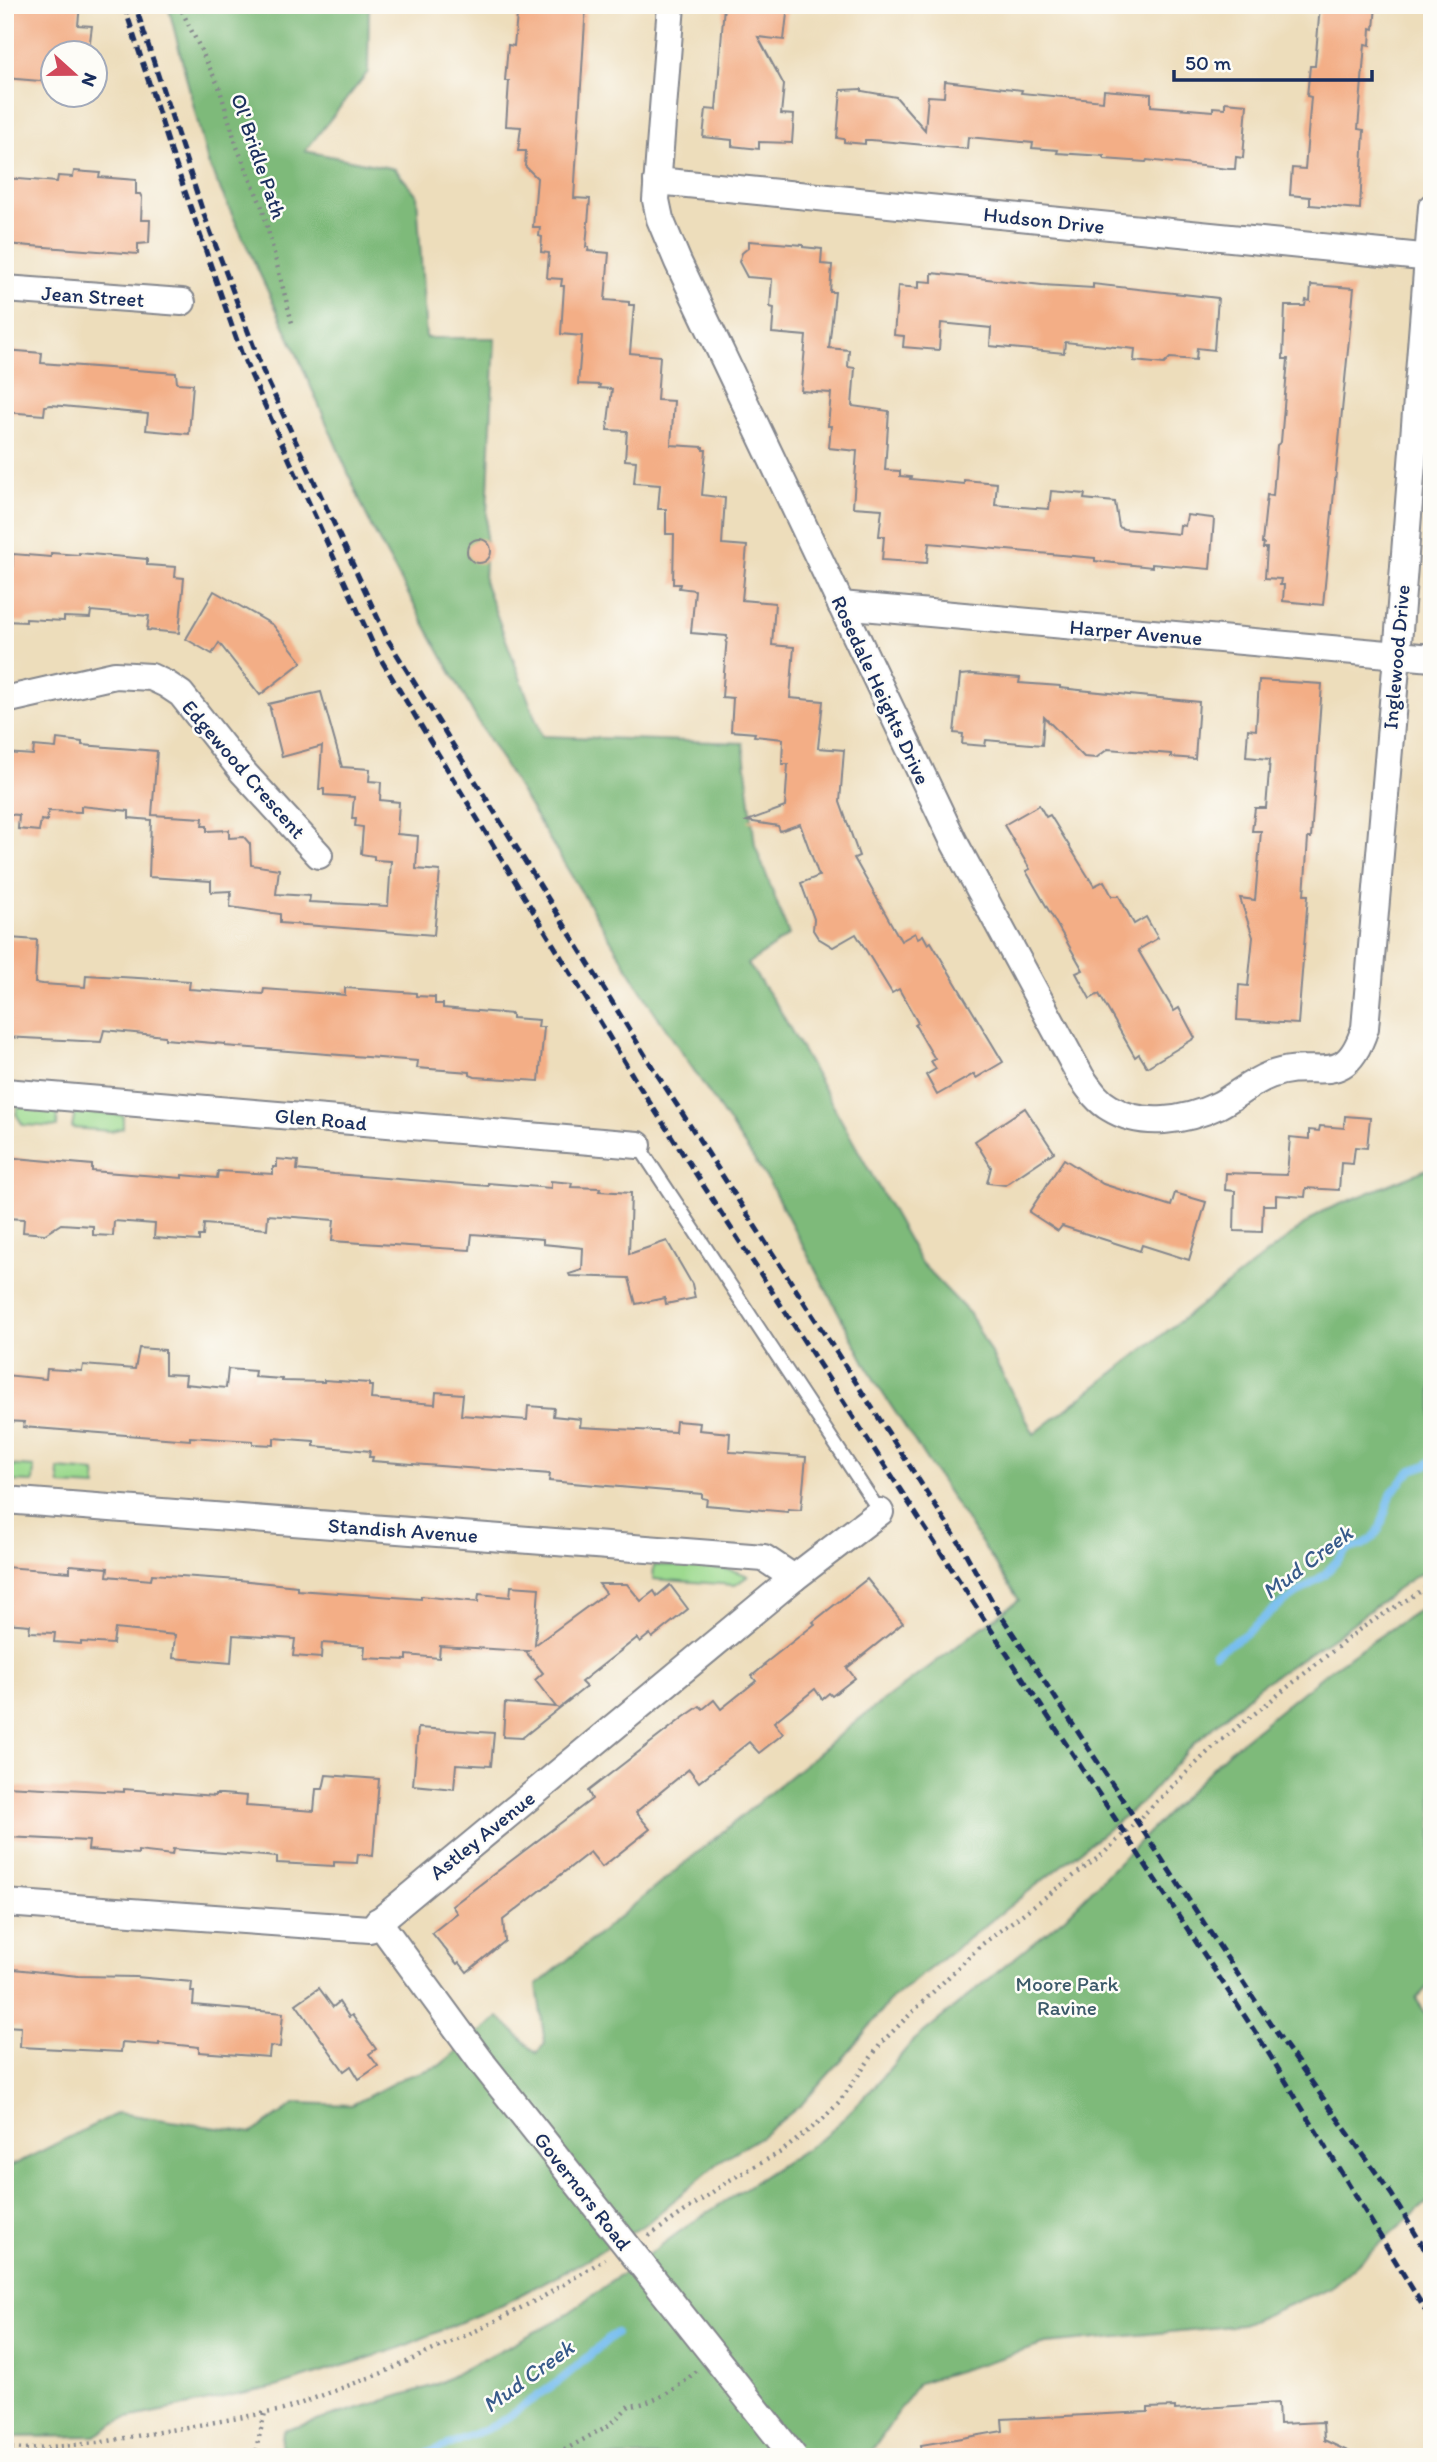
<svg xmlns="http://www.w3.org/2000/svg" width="1437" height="2462" font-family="Itim,sans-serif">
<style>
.green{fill:#9dda8f;stroke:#5c8476;stroke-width:2}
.forest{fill:#7eba7a;stroke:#4c746c;stroke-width:2}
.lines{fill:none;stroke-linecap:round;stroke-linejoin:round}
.stream{stroke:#77beef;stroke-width:8}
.building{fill:#f3ae86}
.lane-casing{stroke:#84868c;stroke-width:16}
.street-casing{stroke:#84868c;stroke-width:30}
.path{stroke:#84868c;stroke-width:4.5;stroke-dasharray:2 5;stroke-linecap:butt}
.lane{stroke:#fff;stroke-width:12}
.street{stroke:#fff;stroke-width:26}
.rail{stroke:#1b2f5e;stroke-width:5;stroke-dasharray:10 5;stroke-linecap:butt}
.street-bridge-casing{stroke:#84868c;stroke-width:30;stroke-linecap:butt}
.street-bridge{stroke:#fff;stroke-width:26}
.labels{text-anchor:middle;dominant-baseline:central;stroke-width:5;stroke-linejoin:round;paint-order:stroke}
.street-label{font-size:21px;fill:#1b2f5e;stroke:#fdfcf7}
.park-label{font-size:21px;fill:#3c5a6a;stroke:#fdfcf7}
.water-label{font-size:23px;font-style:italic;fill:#375a8a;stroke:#fdfcf7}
</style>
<rect width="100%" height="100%" fill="#fdfcf7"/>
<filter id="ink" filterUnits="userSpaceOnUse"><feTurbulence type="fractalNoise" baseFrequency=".0143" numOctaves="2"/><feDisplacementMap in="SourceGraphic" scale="14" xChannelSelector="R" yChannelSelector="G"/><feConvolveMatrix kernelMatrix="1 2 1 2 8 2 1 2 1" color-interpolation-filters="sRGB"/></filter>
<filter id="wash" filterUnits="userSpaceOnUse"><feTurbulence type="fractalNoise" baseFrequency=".00686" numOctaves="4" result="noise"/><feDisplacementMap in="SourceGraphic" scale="28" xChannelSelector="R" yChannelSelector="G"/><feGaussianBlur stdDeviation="1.57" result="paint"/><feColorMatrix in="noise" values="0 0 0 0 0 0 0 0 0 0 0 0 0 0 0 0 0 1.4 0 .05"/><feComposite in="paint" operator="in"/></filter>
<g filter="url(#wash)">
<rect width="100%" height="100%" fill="#edddbb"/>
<g class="green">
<path d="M18,1106l40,4 -1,17 -34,-2 -7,-11z"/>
<path d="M75,1111l48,4v13l-12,3 -39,-3z"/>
<path d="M5,1465l29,2 -1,15 -28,-1z"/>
<path d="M58,1469l37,3 1,15 -36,-2z"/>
<path d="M654,1565c27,1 71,-1 94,11l-13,9 -82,-6z"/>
</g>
<g class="forest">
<path d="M168,5h201l-1,67 -63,79 90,18 22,26 9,143h69l-11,243 58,155 201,7 12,102 34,90 -41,29 30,43 143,256 49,51 64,120 287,-222 111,-45v399l-28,18 -60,46 -86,57 -65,58 -53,59 -249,195 -38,48 -51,57 -40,32 -39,23 -77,65 -69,41 -76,40 -104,44 -121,38 -153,32 -28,17 -90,1v-268l113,-56 134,20 44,-30 56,2 51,-27 36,-12 60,-49 37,36 9,-9 -8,-59 326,-269 156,-116 -143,-217 -107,-201 -117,-174 -172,-283 -109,-199 -78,-181 -85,-182z"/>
<path d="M1432,1601v381l-16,17 16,23v176l-101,89 -89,38 -196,19 -128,39 -50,74h-588l3,-26 152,-46 128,-68 127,-93 138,-90 47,-48 37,-44 153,-125 163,-165 103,-83z"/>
</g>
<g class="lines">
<g class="stream">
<path d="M1215,1653l29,-18 29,-25 51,-35 23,-25 16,-5 10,-7 7,-10 12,-36 20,-22 15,-5 5,-5"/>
<path d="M419,2457l77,-32 66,-46 54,-46"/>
</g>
</g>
<g id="blocks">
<g class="building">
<path d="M5,5h75l-2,20 14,1 -3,23 -10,-1v4h-27v30l-47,-4z"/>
<path d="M518,5h68l-12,193 16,1 -4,48h3l-1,4 21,2 -4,47 24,2v3h5l-4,48 30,3 -3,44 17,1 -3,44 32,2v3h3l-4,45 23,3 -3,46 25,2 -5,54 33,3 -3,42 22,2 -4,51 33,3 -5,47 26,2 -4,52 19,54 -5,2 47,83 14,-8 3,5 5,-3 5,9 3,-2 72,120 -27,16 -2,-4 -37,21 -11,-20 10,-6 -5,-8 4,-2 -20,-34 3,-2 -19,-34 -7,4 -36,-59 -23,13 -15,-9 -5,-8 1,-11 -13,-36 18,-7 -19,-52 -20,7 -2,-5 -31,-5 38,-14 3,-43h-6l1,-25 -29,-3 1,-3 -24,-2 2,-33 -11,-1 5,-61 -36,-3 4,-43 -16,-2 1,-4h-7l1,-50h-8v-25h-8l2,-24 -26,-2 2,-22 -11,-1 2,-29 -20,-1 5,-41 -13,-1 1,-3 -22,-1 4,-48 -21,-2 3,-48h-3l1,-7 -15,-1 2,-25 -8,-1 1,-15 -3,-1 1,-9h-7l4,-49 -12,-12 1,-15h-8l3,-24 -15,-1 3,-45h-4l3,-36 6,1z"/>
<path d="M724,5h64l-4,35 -26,-3 26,48 -3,29 13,1 -2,28 -33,-1v7l-27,-3v-6l-29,-3 3,-28 10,1z"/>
<path d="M1320,5h56l-2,24 -3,-1 -1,17 -5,-1 -7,85 6,1 -4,79 -50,-4v-8l-20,-2 2,-27 13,1 6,-72 -4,-1 3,-30h5z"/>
<path d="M945,81l77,9 -1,3 82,8 1,-11 47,4v12l62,5v-4l12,1v-6l22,2 -4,54 -7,-1 -1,12h-6l-82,-9 -1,2 -42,-3v-3l-47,-3 1,-3 -26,-2 1,-5 -65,-6 -1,12 -96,-9h-6v4l-21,-2v-3l-7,-1 4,-48 21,-1v2l34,6 29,33 3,-34 16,1z"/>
<path d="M74,171l26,2 -1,4 37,3v14h4l2,4 -1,22h9l-1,23 -11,1v10l-133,-10v-66l52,4 1,-6 15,1z"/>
<path d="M749,241l54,4v2l19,2 -1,15 11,1 -2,27h5l-6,56 20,2 -1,17 7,1 -3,38 37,5 -4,59 15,1v5l11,1 -1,2 54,5v-4l33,3 -2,22 54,4 2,-18 34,3 -1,5 31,3 4,25 5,2 55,5 1,-9 5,1 2,-11 25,3 2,1 -4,50 -58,-5v3l-57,-6v-3l-166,-15 -2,20 -45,-3 2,-24h-5l3,-27 -29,-2 4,-56 -28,-3 2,-22h-3l3,-33 -30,-2 5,-55 -34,-3 2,-25 -4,-1 2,-28 -25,-2 -8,-15 3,-9 7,-6z"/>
<path d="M932,273l110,12 51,3v-4l125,14 -4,52 -17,-2 -1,12 -26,-2 -6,6 -30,-3 1,-12 -70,-7 -1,11 -74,-7 1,-18 -50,-5 -2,27 -36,-3 1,-11 -10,-1 4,-49 21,2v-7l13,1z"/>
<path d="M1311,285l43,3 -31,317 -40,-4 1,-16h-4l1,-6 -16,-1 2,-30h-4l1,-5h-2l5,-48 6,1 4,-51 4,-3 7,-83h-5l2,-53h20l1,-6 4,1z"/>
<path d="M5,350l37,3 -1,10 135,10 1,10 16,1 -4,50 -43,-4 2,-16 -97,-9 -6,1 -1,9 -39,-3z"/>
<circle cx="479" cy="551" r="12"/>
<path d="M51,553l28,2v-2l68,6v6l29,2 -1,10 9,1 -5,55 -32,-3 2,-14 -58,-5 -1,7 -26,-1v4l-38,-2v3l-21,-1v-45l7,1 1,-23 38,3z"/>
<path d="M214,591l59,34 29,37 -42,33 -41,-52 -7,11 -26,-15z"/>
<path d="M973,674l47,4 -1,5 41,3v2l139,14 -4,57 -24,-2v-3l-63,-5 -12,9 -12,-1 -40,-40 -2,28 -56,-5 -1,6 -23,-2 1,-10 -9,-1 6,-58z"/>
<path d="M1259,680l63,4 -11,154h-3l-4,57h4l-10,129 -61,-4 2,-35 9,1 5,-49 -13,-39 15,2 6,-69h-9l3,-23h11l4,-49 -24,-2 2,-28 8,1z"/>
<path d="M321,692l21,75 28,2 -1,12 12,1 -1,18 19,2 -2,32 21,2 -2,33 24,2 -6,64 -154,-12v-9l-50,-7 1,-16 -20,1v-11l-62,-4 2,-57 -22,-2v-7l-48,-5v6l-33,-1 -1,10 -6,-1 -2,11 -21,-2 1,-14 -14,-1v-61l28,2 1,-9 22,2 1,-9 25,3v3l75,6 -5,64 51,3 -1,8h5v5l22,-1v8l15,-1 6,7 1,21 28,4 -3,25 34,2 -1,6 79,4 3,-45 -17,-1v-4l-13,-2 2,-27 -8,-1 1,-7h-4l2,-22 -30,-2v-6h-5l3,-43 -40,11 -12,-48h1l-3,-5z"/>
<path d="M1039,805l7,12 4,-2 44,71 10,-5 8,15h7l15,28 12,-7 12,21 -20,12 36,61 5,-3 16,30 -48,29 -8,-13 -4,3 -36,-63 -9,5 -14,-26 7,-3 -57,-99 4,-2 -26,-44z"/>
<path d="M9,938l28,2 -2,43 8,1 42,3 1,-12 104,6 -1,8 74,5 1,-5 81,6v-7l71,5v3l19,1v7h8v4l69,6v4l27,2 -1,7h6l-5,54 -64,-4 -5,-2v-3l-53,-4 1,-7 -193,-15v-2l-60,-5v-3l-61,-6 -3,12 -96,-5v-56z"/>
<path d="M1025,1108l29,44 -49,33 -18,-2 4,-16 -16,-26z"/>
<path d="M1345,1116l25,2 -3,30 -12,-1 -2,17 -12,-1 -2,27 -33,-2 -1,9 -29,-2v10h-13l-1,27 -28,-1 1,-40 -10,-1 1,-17 61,2 3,-38 19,2v-9l10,1 1,-5 24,2z"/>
<path d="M5,1157l87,8v6l90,7v-3l35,3 1,-7 55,3v-7h4v-8l21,2 -1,9 37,4 154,12v-3l63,5v-7l21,2 -1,4 29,1 -1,3 32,2 -2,61 38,-13 25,43 3,14 -29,6 -1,-6 -29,6 -7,-26 -59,-2 -1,-2 13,-4 1,-22 -40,-4v-5l-71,-5 -2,16 -138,-9 2,-21 -66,-5 -1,14 -63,-5 -1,12h-4v5l-45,-3 1,-14 -41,-3 -1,15 -20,-1v-9l-32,-2 -16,10 -22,-2 1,-13 -19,-1z"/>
<path d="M1064,1159l39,25 68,22 4,-13 31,9 -17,58 -47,-15 -2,6 -78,-25 -4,5 -29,-19z"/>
<path d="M139,1348l26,2v24l21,1 -1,9 41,4 2,-19 27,2 -1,6 28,2v2l42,1v-2l45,3v3h3l-1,13 64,5 1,-12 27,2 -2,21 66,5 1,-14 26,2 -1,8 28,3 -1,8 95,5 1,-11 24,2 -1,7 31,3 -1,17 2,2 75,5 -5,53 -13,-1v3l-82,-7 1,-6 -5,-1v-4l-153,-13 1,-7 -178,-13 1,-4h-4l1,-6 -56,-5v-5l-40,-3v7l-21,-1v-3l-63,-4v3l-25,-2 -142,-11 1,-5 -19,-1v-46l41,4 1,-10 35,2 1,-6 52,4z"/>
<path d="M70,1565l38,3 -1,8 44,4 1,-6 87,6 58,6v4l124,9v-3l57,6 1,-8 31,3 1,-11 28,2 -4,57 71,-52 -7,-9h28l14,17 13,-10 3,5 13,-11 18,24 -36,29 -2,-4 -10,8 -3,-4 -56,44 5,5 -64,51 -19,-1 2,-34 51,4 -21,-27 8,-7 -17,-21 2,-1 -88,-5 -1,12 -32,-3v5l-43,-2 1,-12 -43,-3 -1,15 -28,-2 2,-17 -62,-4 -2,28 -58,-5 2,-23 -60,-6 -2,15 -32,-2v2l-27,-2 1,-9 -26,-1 1,-7 -25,-2v-56l65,5z"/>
<path d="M867,1579l36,44 -56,45 8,10 -23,18 -3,-3 -7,6 -7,-10 -41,33 9,12 -24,19 -10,-11 -50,40 -10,-13 -53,43 14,17 -48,38 -12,-15 -87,68 2,21 -38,31 -8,-10 -2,2 -25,-31 25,-20 -5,-7 140,-107 -4,-8 96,-74 16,-11 3,3 11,-9 7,9 35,-28 -4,-5 13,-11 -1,-1 51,-40 -2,-2z"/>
<path d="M418,1728l76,5 -3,33 -35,-2 -2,25 -41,-4z"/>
<path d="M326,1775l53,4 -6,77 -15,-2 -1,9 -23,-1v4l-57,-3v-6l-104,-8 -1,6 -34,-4v3l-50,-4 1,-9 -83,-4 -1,-51 119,6v-3l91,7v-2h7l25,2 -1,10 68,5 2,-22h7z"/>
<path d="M5,1968l73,8 58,1 56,5 -1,10h3l-1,13 90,8 -3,34 -10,-1 -1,11 -70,-5v-5l-40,-4v2l-37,-3 -1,10 -101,-5 1,-20 -16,-1z"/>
<path d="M319,1988l14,19 6,-5 10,15 3,-2 24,34 -7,5 9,12 -19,13 -8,-13 -7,5 -48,-67z"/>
<path d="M1278,2403l1,21 44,-2 1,18 36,17h-438l-1,-12 82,-14 -1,-12 146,-7v-4l27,-1v3z"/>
</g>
</g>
</g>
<g filter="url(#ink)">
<use href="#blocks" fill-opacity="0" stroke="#84868c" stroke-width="2"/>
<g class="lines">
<defs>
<path id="lane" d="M638,1145l242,367"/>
<g id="street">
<path d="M671,5l-15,195 4,19 18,43 276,580 127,235c8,11 16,24 29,31 32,20 76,13 109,-3 17,-9 32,-23 51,-30 47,-18 74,18 95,-47l32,-372 35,-449"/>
<path d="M657,181l775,77"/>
<path d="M5,289l177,13"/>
<path d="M841,605l591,53"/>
<path d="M5,700l110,-25 36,2 15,7 15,10 61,77 77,84"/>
<path d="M5,1092l633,53"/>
<path d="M5,1500l759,58 30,20"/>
<path d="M5,1903l365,26 424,-351 86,-66"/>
<path d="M378,1921l105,143"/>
</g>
</defs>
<use href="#lane" class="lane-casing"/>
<use href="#street" class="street-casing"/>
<g class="path">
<path d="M179,5l40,82 18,60 25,60 30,116"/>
<path d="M649,2236l81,-56 51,-28 42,-33 16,-17 43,-60 99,-97 122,-91 110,-107 147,-118 72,-45"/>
<path d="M5,2448l20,1 72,-6 186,-33 99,-37 100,-45 64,-33 59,-36"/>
<path d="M254,2457l11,-44"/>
<path d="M552,2457l59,-33 18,-18c24,-2 50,-18 67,-35"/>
</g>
<use href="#lane" class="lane"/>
<use href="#street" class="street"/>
<g class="rail">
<path d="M124,5l47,146 71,204 135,298 262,433 345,533 279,425 169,277"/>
<path d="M138,14l65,198 60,159 125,269 265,428 309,479 34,61 278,421 118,166 40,66"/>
</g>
<defs>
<path id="street-bridge" d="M483,2064l311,393"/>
</defs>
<use href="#street-bridge" class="street-bridge-casing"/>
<use href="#street-bridge" class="street-bridge"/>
</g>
</g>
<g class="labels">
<g class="street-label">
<text transform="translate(259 156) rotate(71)">Ol' Bridle Path</text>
<text transform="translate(1044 220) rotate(6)">Hudson Drive</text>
<text transform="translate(93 296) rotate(4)">Jean Street</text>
<text transform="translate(1136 632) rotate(5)">Harper Avenue</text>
<text transform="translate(1396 657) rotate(-85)">Inglewood Drive</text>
<text transform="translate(881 690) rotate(65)">Rosedale Heights Drive</text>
<text transform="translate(244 769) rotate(49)">Edgewood Crescent</text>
<text transform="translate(321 1119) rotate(5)">Glen Road</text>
<text transform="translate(403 1530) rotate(4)">Standish Avenue</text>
<text transform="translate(482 1835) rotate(-39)">Astley Avenue</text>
<text transform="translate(583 2191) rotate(52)">Governors Road</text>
</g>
<g class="park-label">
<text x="1067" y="1983">Moore Park<tspan x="1067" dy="24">Ravine</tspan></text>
</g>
<g class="water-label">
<text transform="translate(1307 1562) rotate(-37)">Mud Creek</text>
<text transform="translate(528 2376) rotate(-36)">Mud Creek</text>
</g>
</g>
<rect width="1437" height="2462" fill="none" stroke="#fdfcf7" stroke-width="28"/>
<g transform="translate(74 74) rotate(111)"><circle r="33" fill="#fdfcf7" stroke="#a3aaba" stroke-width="2"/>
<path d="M0-5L12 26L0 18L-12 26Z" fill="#d1495b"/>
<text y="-10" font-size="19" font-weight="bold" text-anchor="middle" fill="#1b2f5e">N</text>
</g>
<path d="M1174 70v10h198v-10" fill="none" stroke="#1b2f5e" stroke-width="3.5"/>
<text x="1185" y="70" font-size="21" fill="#1b2f5e" stroke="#fdfcf7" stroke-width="5" paint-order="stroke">50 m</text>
</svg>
